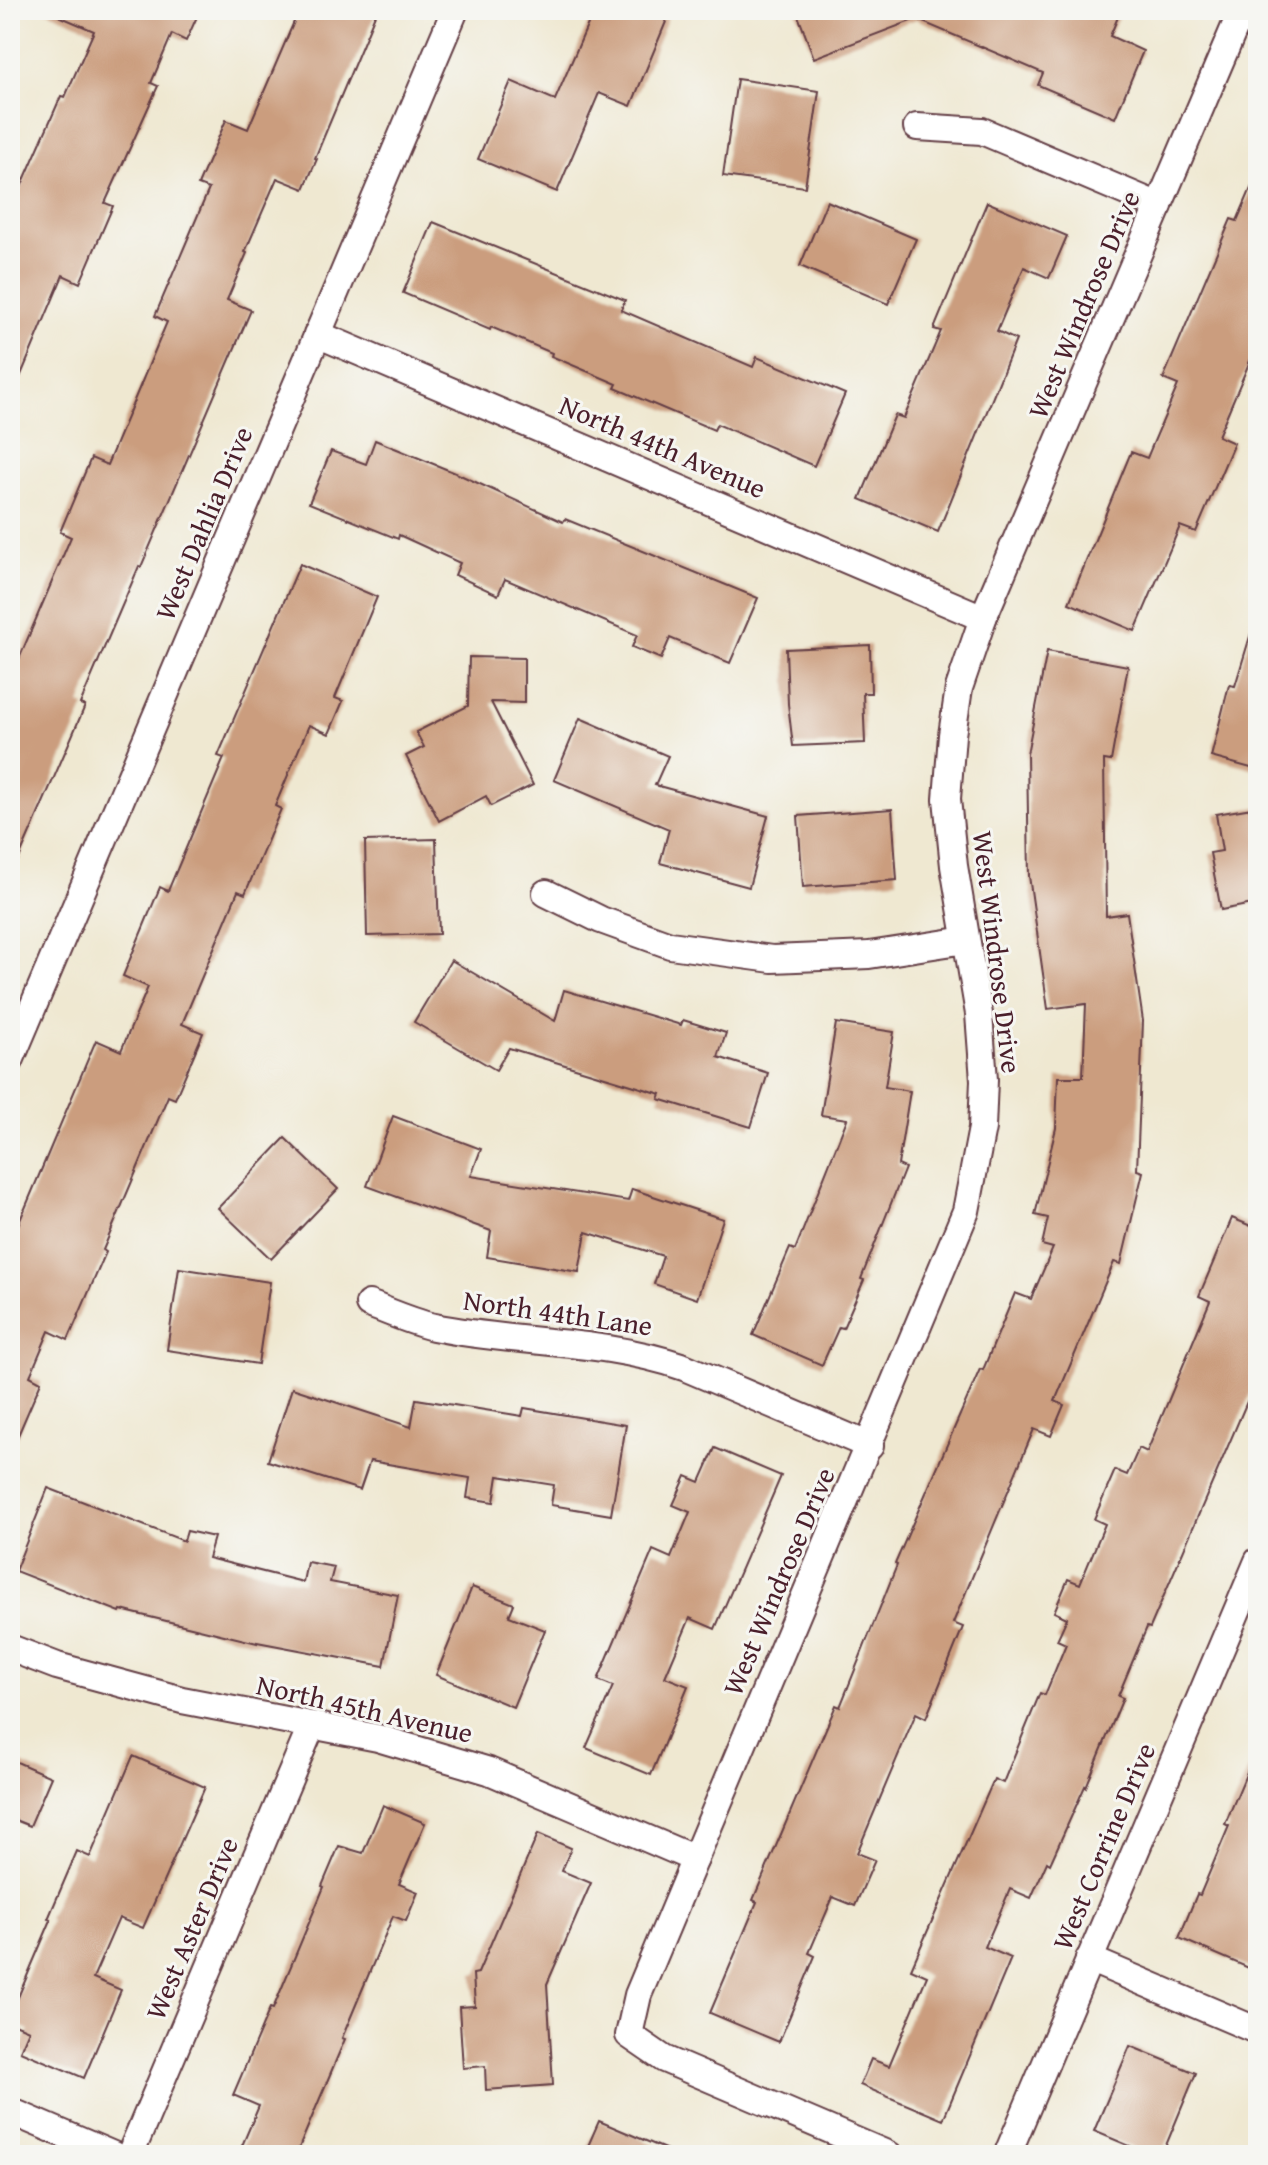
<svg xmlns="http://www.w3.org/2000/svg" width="1268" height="2165" font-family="'Gentium Book Plus',serif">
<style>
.building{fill:#cb9d7e}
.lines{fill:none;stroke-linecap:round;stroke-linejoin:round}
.minor-casing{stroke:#633d44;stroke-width:30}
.minor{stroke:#fff;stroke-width:26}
.labels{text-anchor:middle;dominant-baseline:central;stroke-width:6;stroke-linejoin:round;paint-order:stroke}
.street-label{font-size:28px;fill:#4a1f2b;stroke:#f6f6f2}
</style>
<rect width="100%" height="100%" fill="#f6f6f2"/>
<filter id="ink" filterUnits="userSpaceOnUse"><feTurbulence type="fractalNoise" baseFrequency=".0125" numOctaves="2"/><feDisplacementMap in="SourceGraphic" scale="16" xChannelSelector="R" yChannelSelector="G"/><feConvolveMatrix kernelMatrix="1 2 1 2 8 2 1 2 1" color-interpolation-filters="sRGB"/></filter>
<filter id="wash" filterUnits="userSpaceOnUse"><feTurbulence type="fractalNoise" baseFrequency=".006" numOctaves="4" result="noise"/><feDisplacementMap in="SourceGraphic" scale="32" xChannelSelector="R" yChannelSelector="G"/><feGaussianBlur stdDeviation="1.8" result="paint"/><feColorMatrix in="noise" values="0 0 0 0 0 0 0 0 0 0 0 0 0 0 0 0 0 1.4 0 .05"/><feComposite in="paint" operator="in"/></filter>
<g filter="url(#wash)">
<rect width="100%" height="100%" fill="#efe8d1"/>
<g id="blocks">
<g class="building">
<path d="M45,10h155l-14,31 -14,-7 -21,49 7,3 -53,117 8,3 -33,77 -17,-8 -53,126v-189l51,-116 4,1 29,-66z"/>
<path d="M299,10h78l-62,148 2,1 -13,30 -27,-11 -32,74 2,1 -20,47 24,10 -110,257 -2,-1 -59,138 5,2 -75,173v-199l61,-143 -11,-5 31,-74 16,7 60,-143 -12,-6 54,-127 -11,-4 28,-65 22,9z"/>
<path d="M594,10h57l17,7 -37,89 -32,-13 -42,99 -79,-33 33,-78 44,19z"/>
<path d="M796,10h305l17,7 -8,19 33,15 -28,67 -77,-33 5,-12 -127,-54 -102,39z"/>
<path d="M737,79l82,12 -14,96 -82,-11z"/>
<path d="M1258,172v170l-40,94 16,7 -38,89 -16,-6 -45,105 -66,-28 62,-151 16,6 31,-73 -15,-6 68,-160 6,2z"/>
<path d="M827,201l89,38 -28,65 -88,-38z"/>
<path d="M987,202l80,34 -18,42 -25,-11 -27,64 19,9 -78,192 -78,-33 35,-84 9,3 37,-87 -7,-2z"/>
<path d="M433,222l192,78 -4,10 132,57 4,-10 88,37 -31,72 -97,-42 -3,6 -99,-42 2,-4 -66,-28 1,-3 -61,-26 -1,3 -87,-37z"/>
<path d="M375,440l83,34 105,48 2,-3 193,79 -28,65 -60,-25 -9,21 -29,-12 5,-12 -132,-56 -7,16 -43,-20 5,-12 -61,-28 -1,4 -89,-36 22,-52 35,13z"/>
<path d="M300,564l77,33 -42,101 8,3 -14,33 -20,-9 -34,81 6,3 -36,85 -7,-3 -56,133 21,9 -28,66 -7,-3 -65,154 3,2 -38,88 -19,-9 -19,45 11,6 -31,72v-210l86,-204 25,11 27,-64 -25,-11 37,-89 8,4 56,-133 -6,-2z"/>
<path d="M1251,633l7,1v136l-47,-13 18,-72 6,1z"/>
<path d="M870,645l1,48h-8l2,50 -72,3 -5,-42 -2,-55z"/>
<path d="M1047,651l81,15 -17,95 -7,-1 2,156 21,-3 16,108 -6,149 6,2 -22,92 -7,-2 -59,139 9,4 -13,31 -17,-7 -81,194 10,4 -37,91 -10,-5 -59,140 18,7 -20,46 -22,-9 -24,56 6,3 -36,86 -69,-29 47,-111 -4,-2 83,-195 4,2 57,-142 -2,-1 85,-195 3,1 32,-77 16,6 22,-51 -11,-3 6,-27 -13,-3 21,-87 2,-51h25l3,-73 -38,5 -19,-133 -2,-122z"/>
<path d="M469,657l55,1v45l-33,-1 42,83 -42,21 -5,-10 -47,25 -33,-65 18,-9 -8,-15 52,-26z"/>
<path d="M580,718l88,38 -13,29 113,31 -19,71 -89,-24 9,-34 -115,-49z"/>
<path d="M1258,807v96l-37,7 -11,-57 12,-2 -6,-37z"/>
<path d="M892,809l5,71 -94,7 -5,-71z"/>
<path d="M436,839l3,95 -72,2 -2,-95z"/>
<path d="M451,960l104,61 9,-31 117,35 2,-5 43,13 -8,24 50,16 -17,54 -92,-28 2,-5 -152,-46 -13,22 -82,-48z"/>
<path d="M836,1023l58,9 -9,55 25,4 -12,74 7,3 -44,111 3,1 -21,48 -4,-1 -17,38 -69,-30 37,-87 5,2 52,-131 -26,-4z"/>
<path d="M393,1116l88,33 -10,27 157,25 4,-12 91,30 -26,80 -43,-15 9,-28 -77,-24 -7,40 -92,-15 4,-26 -124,-45z"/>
<path d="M285,1138l53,51 -67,70 -53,-51z"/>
<path d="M1232,1218l26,11v147l-108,252 -3,-1 -29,69 5,2 -37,89 -1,-1 -35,78 -3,-2 -16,36 -21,-9 -25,58 26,11 -68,162 -83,-35 11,-26 18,7 38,-90 -16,-7 83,-190 9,4 37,-90 5,2 21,-51 -9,-4 10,-22 -13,-6 14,-33 12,5 25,-60 -11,-5 21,-49 12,5 12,-27 8,4 63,-151 -11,-5z"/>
<path d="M179,1268l91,14 -12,82 -91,-14z"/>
<path d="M292,1388l119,39 5,-28 106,17 2,-8 102,17 -15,90 -60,-10 3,-20 -56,-9 -4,26 -27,-4 3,-20 -100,-17 -10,29 -92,-29z"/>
<path d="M715,1448l66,28 -66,153 -25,-11 -25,59 23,9 -37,89 -65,-27 27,-62 -15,-6 55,-130 18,8 19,-46 -17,-7 13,-29 14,6z"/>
<path d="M48,1488l136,53 3,-10 27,6 -6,21 95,24 4,-20 27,5 -4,15 68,13 -14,71 -127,-24v1l-136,-33 -1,2 -105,-41z"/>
<path d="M472,1587l42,17 -5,12 36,14 -32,77 -77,-32z"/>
<path d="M1258,1746v226l-79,-34 18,-44 3,1 29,-69 -4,-2z"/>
<path d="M133,1756l72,31 -62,141 -24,-10 -26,60 28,12 -37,88 -64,-27 9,-21 -19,-8v-6l41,-96 -3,-1 29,-68 13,6z"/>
<path d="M10,1759l41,18 -21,49 -20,-8z"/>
<path d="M383,1805l42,18 -26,61 19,8 -12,29 -13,-5 -51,122 3,1 -49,116h-58l21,-49 -26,-11 37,-87 3,1 51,-122 -2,-1 17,-40 24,7z"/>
<path d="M538,1834l33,14 -9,23 29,12 -44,101 6,101 -67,5 -1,-24 -22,2 -4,-61 16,-1 -2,-32 5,-1z"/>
<path d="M1130,2046l66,27 -34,82h-11l-57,-24z"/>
<path d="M599,2121l80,34h-95z"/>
</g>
</g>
</g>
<g filter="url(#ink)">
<use href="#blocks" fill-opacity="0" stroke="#633d44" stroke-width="2"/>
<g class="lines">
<defs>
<g id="minor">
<path d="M917,127l65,4 177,75"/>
<path d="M317,334l666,284"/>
<path d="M546,893l55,27 69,25 102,14 97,-4 97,-15"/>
<path d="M10,1061l445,-1051"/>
<path d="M369,1304c21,8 43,18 65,23 82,17 170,12 250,40l186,79"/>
<path d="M10,1648l47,18 125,34 196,38 111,33 206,88"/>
<path d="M1089,1959l169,72"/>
<path d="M10,2111l103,44"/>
<path d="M130,2155l182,-430"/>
<path d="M889,2155l-225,-96 -35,-24 9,-40 328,-784 16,-83 2,-48 -5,-66 -25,-148 -7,-67 5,-64 7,-47 24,-70 259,-608"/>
<path d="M1007,2155l251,-594"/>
</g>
</defs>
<use href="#minor" class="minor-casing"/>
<use href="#minor" class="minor"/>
</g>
</g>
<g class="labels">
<g class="street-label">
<text transform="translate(1083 304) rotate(-67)">West Windrose Drive</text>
<text transform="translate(663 446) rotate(23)">North 44th Avenue</text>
<text transform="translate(203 523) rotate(-67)">West Dahlia Drive</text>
<text transform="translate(998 952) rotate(83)">West Windrose Drive</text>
<text transform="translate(558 1312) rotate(8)">North 44th Lane</text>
<text transform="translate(778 1581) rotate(-67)">West Windrose Drive</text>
<text transform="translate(365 1708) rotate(13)">North 45th Avenue</text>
<text transform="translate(1103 1846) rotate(-67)">West Corrine Drive</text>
<text transform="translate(191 1928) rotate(-67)">West Aster Drive</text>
</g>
</g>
<rect width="1268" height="2165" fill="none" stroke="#f6f6f2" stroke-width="40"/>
</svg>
